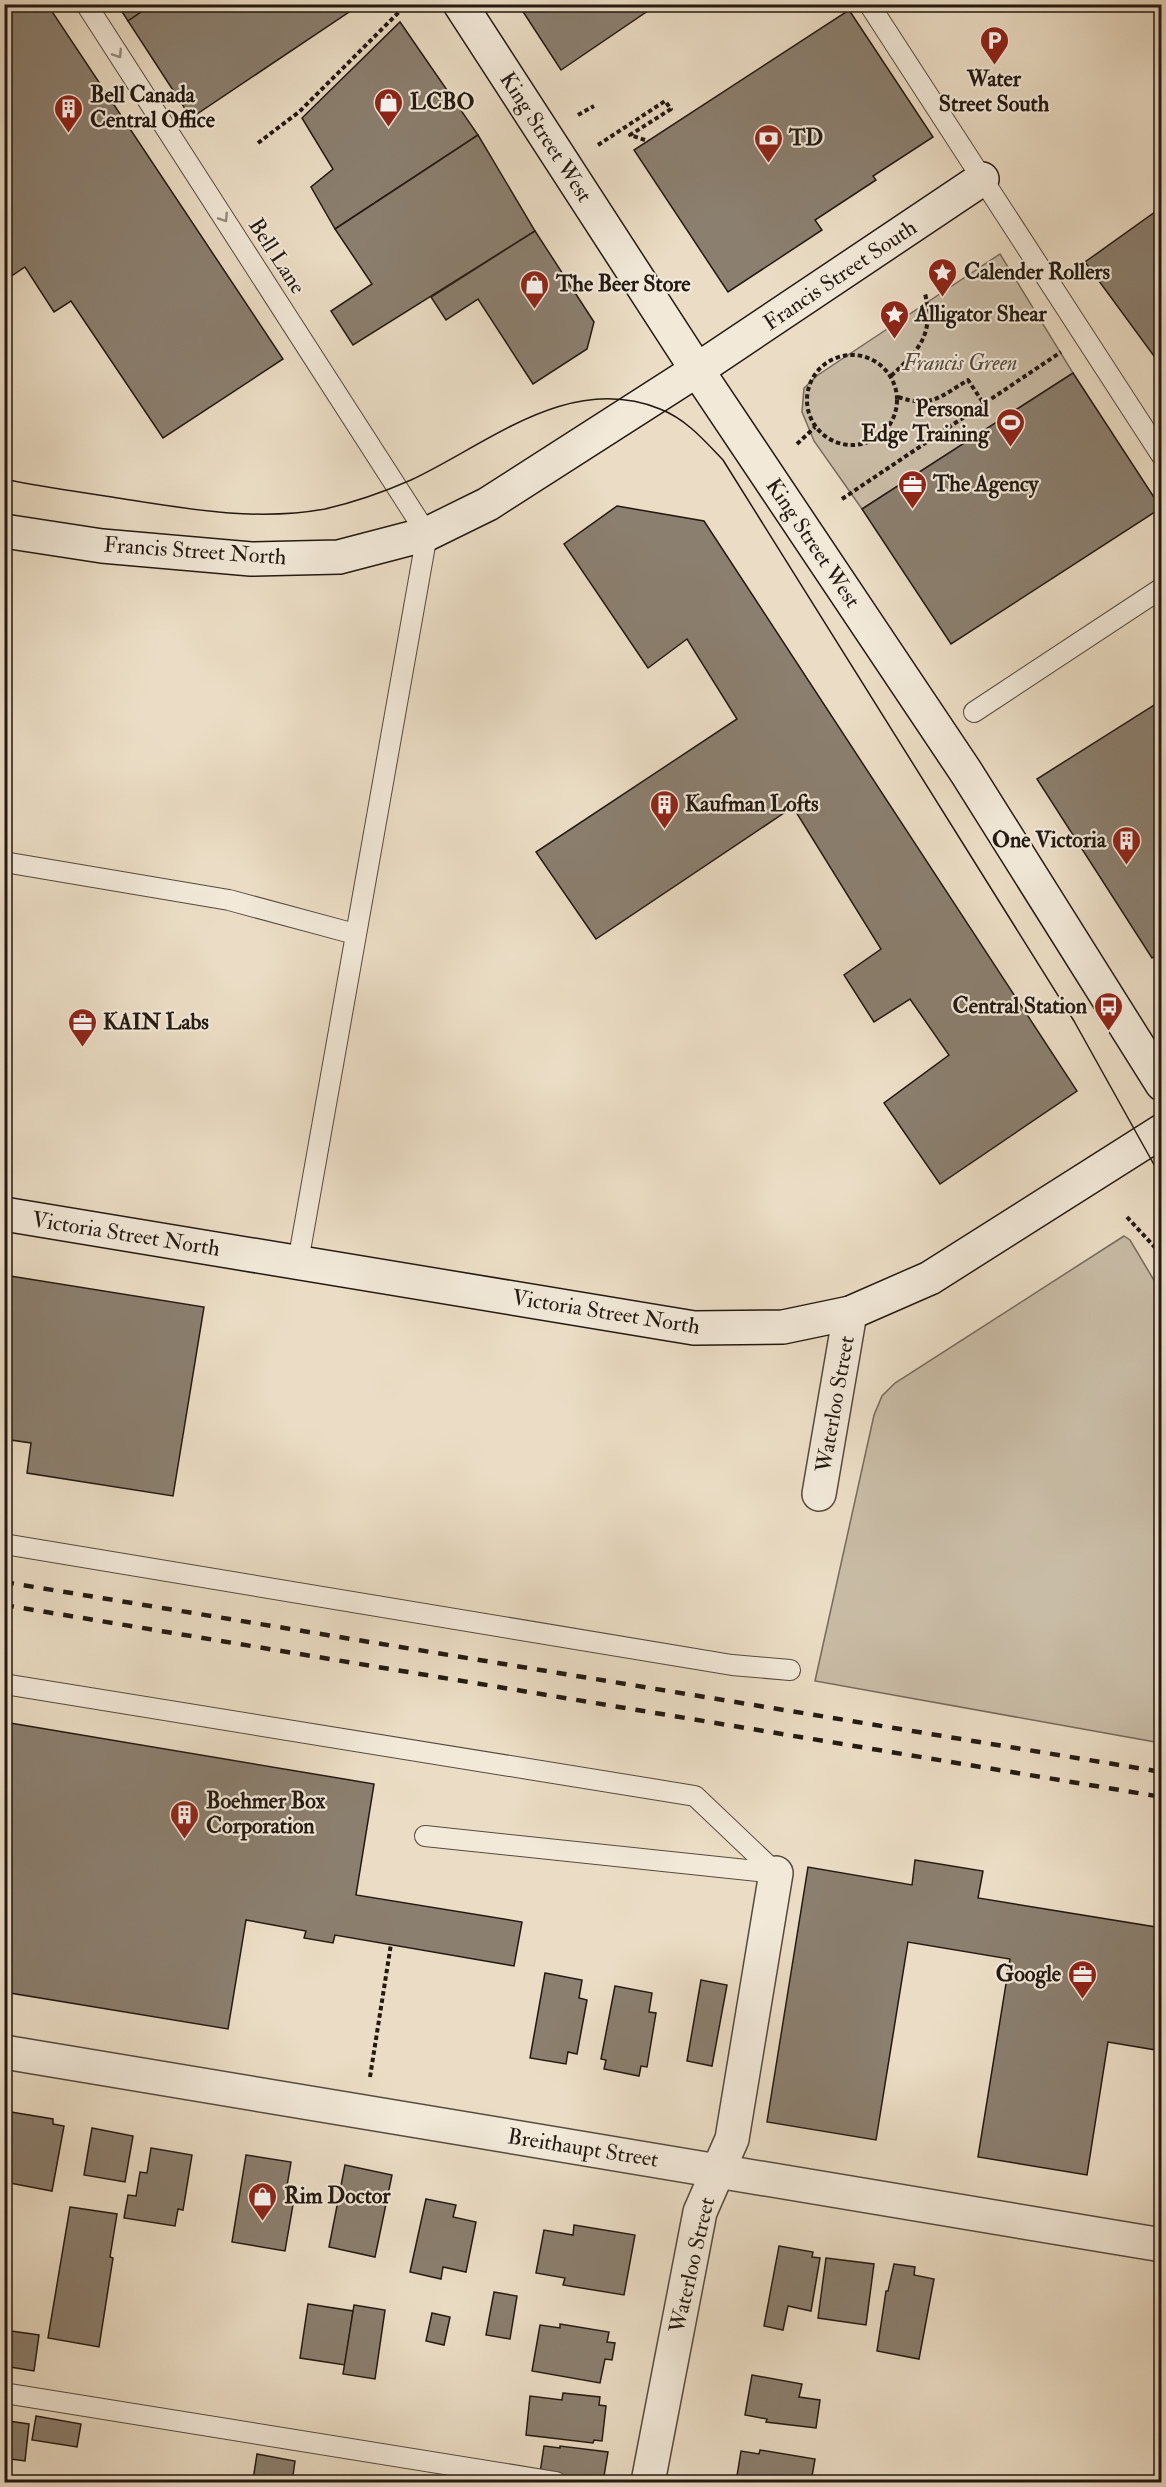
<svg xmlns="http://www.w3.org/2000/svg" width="1166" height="2487" font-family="'IM FELL Double Pica',serif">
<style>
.green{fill:#c9bca6;stroke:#766a5c;stroke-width:1.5}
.building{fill:#8b7f6f;stroke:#231911;stroke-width:1.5}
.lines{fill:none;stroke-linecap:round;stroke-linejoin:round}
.lane-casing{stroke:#554a3e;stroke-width:22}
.street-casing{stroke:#554a3e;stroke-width:36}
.secondary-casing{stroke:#231911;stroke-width:36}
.path{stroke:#231911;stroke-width:4;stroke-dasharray:4.5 3;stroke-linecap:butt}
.lane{stroke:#f2e9d9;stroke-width:20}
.street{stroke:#f2e9d9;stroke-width:33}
.secondary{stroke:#f2e9d9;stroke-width:33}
.tram{stroke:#231911;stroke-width:1.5}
.rail{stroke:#231911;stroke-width:4.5;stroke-dasharray:10 10;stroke-linecap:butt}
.oneway{stroke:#958b7f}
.labels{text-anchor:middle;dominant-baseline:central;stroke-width:4.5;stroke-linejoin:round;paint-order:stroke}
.poi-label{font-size:22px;font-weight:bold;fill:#231911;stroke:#f2e9d9;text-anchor:start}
.street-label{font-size:22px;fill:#231911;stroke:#f2e9d9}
.park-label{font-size:22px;font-style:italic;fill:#554a3e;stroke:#f2e9d9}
</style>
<rect width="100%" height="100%" fill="#ebddc5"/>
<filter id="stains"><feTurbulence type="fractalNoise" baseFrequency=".00333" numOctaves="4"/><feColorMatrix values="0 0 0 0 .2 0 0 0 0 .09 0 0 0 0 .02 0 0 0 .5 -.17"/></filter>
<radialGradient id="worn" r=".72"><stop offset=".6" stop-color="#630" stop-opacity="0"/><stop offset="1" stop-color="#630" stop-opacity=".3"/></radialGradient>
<g class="green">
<path d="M1000,254l73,119 -211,136 -48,-68 -12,-29 2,-24 14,-13z"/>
<path d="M1124,1236l6,4 31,52v451l-346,-62 59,-266 8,-19 13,-13z"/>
</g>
<g class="building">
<path d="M4,4h43l236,355 -120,79 -92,-137 -17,11 -29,-45 -12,8 -9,-13z"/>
<path d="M117,4h36l-25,17z"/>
<path d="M153,4h208l-170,114 -63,-97z"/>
<path d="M518,4h140l-97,66z"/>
<path d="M849,10l84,127 -60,39 3,4 -61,40 7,10 -94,62 -94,-142z"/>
<path d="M400,22l78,113 -143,94 -24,-42 22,-18 -31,-51z"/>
<path d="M478,135l57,96 -182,114 -22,-34 41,-27 -37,-55z"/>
<path d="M1162,207v160l-77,-105z"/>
<path d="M535,231l59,91 -7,27 -54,35 -55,-85 -32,21 -15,-23z"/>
<path d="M1073,373l88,135 -210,136 -89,-135z"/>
<path d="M617,506l87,15 373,570 -137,93 -56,-81 65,-48 -39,-56 -36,23 -30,-47 37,-26 -88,-142 -197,132 -60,-87 201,-133 -50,-80 -39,29 -84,-124z"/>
<path d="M1162,700v252l-10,6 -115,-179z"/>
<path d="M4,1275l200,32 -31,189 -146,-23 4,-30 -27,-4z"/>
<path d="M4,1722l370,62 -18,111 166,27 -8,44 -179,-31 -2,8 -29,-5 2,-7 -60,-11 -18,109 -224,-37z"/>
<path d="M915,1860l68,11 -5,27 184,30v123l-54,-9 -21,133 -109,-18 32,-198 -102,-17 -32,198 -109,-18 41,-255 104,18z"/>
<path d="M545,1973l37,7 -3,18 8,2 -10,54 -9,-2 -2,12 -36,-6z"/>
<path d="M701,1980l26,5 -15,81 -25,-5z"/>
<path d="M615,1986l37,7 -3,19 7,1 -9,54 -6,-1 -2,10 -35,-7 2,-9 -5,-1z"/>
<path d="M11,2112l42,7v5l11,2 -12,65 -48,-9v-36z"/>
<path d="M92,2128l41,8 -8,46 -41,-7z"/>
<path d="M151,2148l41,7 -9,55 -5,-1 -3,17 -51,-8 4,-23 8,1 4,-24 7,1z"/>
<path d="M246,2155l45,7 -6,36 9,1 -9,52 -53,-9z"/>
<path d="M345,2165l47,10 -17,82 -46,-10z"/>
<path d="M426,2199l30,6 -3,12 23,5 -10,50 -23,-5 -2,12 -31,-7z"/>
<path d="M70,2207l47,7 -7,43 3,1 -14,89 -51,-9z"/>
<path d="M574,2225l61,10 -11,60 -61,-10 2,-7 -29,-5 8,-43 29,5z"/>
<path d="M779,2246l34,6 -1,5 8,1 -9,53 -23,-5 -5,24 -19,-4z"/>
<path d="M826,2258l48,6 -8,61 -48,-7z"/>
<path d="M894,2264l21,3 -1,8 20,4 -15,80 -42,-8 9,-60h2z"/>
<path d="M494,2292l23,4 -7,43 -24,-4z"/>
<path d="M308,2304l45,7 -8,54 -45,-7z"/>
<path d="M354,2305l31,5 -10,69 -32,-5z"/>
<path d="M432,2313l18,4 -6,28 -18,-4z"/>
<path d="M560,2324l49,8 -2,10 8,1 -3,17 -7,-1 -5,24 -68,-12 8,-46 20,3z"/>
<path d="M4,2330l35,5 -5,36 -30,-5z"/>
<path d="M752,2375l50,9 -3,13 21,3 -4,28 -50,-6 1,-3 -22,-4z"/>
<path d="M563,2393l37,4 -1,8 7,1 -4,35 -8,-1 -1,3 -67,-8 4,-39 32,4z"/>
<path d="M36,2416l45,8 -4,23 -45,-7z"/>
<path d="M8,2421l21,3 -4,37 -21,-3z"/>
<path d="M544,2446l16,2v-2l48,6 -5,30 -46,-4 -17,-5z"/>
<path d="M760,2450l55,9 -4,23h-75l5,-31 18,3z"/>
<path d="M257,2454l38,7 -3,21 -39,-2z"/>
</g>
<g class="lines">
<defs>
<g id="lane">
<path d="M86,4l341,530 -129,728"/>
<path d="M869,4l293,452"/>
<path d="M974,712l188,-124"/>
<path d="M4,862l225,38 126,34"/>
<path d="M4,1544l728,121 58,5"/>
<path d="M4,1684l691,112 81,77"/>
<path d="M425,1836l351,37"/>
<path d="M4,2393l552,89"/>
</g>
<g id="street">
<path d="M819,1494l31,-181"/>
<path d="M4,2052l1158,193"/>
<path d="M648,2482l52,-270 32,-73 44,-266"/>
</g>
<g id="secondary">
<path d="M460,4l237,366 269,402 196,312"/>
<path d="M4,531l98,15 149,13 88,-2 88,-23 61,-30 209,-134 285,-191"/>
<path d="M4,1214l690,114 89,-1 67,-14 80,-35 232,-147"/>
</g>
</defs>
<use href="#lane" class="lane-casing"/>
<use href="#street" class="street-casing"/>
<use href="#secondary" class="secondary-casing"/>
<g class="path">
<path d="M578,115l16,-9"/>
<path d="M258,143l41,-31 108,-108"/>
<path d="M598,145l67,-44 6,8 -41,26 18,6"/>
<circle cx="852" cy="400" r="45"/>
<path d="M891,376c29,-27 43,-41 34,-83"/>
<path d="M898,397c33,11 42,0 70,-17l16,24"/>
<path d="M797,444l18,-17"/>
<path d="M842,499l219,-147"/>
<path d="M1127,1217l35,38"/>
<path d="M370,2077l21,-133"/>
</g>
<use href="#lane" class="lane"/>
<use href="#street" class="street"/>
<use href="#secondary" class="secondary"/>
<path class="tram" d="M4,479c36,8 72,12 108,18 71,11 141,25 213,12 26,-6 61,-18 86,-29 77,-36 158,-108 249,-71 26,10 44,31 63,51l351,561 88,158"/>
<g class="rail">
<path d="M4,1582l1158,190"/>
<path d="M4,1605l1158,192"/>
</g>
</g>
<defs><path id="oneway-chevron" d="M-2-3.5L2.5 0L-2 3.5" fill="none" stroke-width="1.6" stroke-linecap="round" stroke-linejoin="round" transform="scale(1.5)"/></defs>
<g class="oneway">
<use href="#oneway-chevron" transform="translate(118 54) rotate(57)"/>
<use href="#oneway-chevron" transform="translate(224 218) rotate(57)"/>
</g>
<defs>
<symbol id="parking-pin" viewBox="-11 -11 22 30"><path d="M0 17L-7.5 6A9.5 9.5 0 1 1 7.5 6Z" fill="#8f2418" stroke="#f2e9d9"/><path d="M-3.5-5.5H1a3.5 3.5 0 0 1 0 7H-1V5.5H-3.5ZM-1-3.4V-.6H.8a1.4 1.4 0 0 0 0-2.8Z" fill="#fff"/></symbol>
<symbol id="shop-pin" viewBox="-11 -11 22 30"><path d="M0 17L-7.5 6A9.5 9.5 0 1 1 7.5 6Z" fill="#8f2418" stroke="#f2e9d9"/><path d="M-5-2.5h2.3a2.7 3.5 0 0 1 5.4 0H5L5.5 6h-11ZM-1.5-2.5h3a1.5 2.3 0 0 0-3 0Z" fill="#fff"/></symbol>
<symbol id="building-pin" viewBox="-11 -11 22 30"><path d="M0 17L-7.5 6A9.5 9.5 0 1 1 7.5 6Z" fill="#8f2418" stroke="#f2e9d9"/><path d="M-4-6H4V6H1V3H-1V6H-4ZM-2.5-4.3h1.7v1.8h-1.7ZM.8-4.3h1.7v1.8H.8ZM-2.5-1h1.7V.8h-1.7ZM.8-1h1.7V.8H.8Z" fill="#fff"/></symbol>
<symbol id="bank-pin" viewBox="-11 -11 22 30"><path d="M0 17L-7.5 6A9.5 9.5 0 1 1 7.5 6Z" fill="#8f2418" stroke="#f2e9d9"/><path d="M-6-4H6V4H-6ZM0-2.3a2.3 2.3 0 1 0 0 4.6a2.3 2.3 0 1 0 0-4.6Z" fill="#fff"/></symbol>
<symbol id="sight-pin" viewBox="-11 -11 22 30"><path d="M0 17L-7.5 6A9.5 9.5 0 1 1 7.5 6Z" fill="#8f2418" stroke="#f2e9d9"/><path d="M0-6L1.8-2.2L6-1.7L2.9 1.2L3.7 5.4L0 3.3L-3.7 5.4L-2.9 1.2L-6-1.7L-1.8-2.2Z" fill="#fff"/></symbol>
<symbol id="stadium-pin" viewBox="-11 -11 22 30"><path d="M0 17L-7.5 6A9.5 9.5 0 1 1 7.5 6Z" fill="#8f2418" stroke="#f2e9d9"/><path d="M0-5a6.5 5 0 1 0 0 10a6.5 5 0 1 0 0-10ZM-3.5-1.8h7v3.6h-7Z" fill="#fff"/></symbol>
<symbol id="office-pin" viewBox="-11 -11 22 30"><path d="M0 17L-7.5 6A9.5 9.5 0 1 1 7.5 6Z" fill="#8f2418" stroke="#f2e9d9"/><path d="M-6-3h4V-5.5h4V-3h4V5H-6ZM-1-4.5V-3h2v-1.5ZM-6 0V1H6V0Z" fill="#fff"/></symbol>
<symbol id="bus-pin" viewBox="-11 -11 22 30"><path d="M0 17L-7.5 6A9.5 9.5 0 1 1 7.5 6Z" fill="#8f2418" stroke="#f2e9d9"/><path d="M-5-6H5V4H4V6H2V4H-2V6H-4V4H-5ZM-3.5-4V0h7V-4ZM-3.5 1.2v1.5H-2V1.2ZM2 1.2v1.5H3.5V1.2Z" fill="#fff"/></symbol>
</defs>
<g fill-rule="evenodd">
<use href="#parking-pin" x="978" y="24" width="33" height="45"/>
<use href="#shop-pin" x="372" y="86" width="33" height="45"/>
<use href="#building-pin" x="52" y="92" width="33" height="45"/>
<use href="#bank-pin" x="752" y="122" width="33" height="45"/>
<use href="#sight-pin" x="926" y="256" width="33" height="45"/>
<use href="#shop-pin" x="518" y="268" width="33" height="45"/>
<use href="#sight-pin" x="878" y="298" width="33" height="45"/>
<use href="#stadium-pin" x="994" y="406" width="33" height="45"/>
<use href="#office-pin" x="896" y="468" width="33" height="45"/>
<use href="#building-pin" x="648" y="788" width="33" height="45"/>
<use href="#building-pin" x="1110" y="824" width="33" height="45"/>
<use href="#bus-pin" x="1092" y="990" width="33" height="45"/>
<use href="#office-pin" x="66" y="1006" width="33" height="45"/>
<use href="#building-pin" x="168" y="1798" width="33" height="45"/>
<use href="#office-pin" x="1066" y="1958" width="33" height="45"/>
<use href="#shop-pin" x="246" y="2180" width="33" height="45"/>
</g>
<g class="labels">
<g class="poi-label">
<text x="994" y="79" text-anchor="middle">Water<tspan x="994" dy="25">Street South</tspan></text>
<text x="90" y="95">Bell Canada<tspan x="90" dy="25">Central Office</tspan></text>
<text x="410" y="102">LCBO</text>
<text x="789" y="138">TD</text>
<text x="964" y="272">Calender Rollers</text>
<text x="556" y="284">The Beer Store</text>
<text x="915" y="314">Alligator Shear</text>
<text x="989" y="409" text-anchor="end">Personal<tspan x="989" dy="25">Edge Training</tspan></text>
<text x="933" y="484">The Agency</text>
<text x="685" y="804">Kaufman Lofts</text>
<text x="1106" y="840" text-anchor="end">One Victoria</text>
<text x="1087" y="1006" text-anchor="end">Central Station</text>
<text x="103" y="1022">KAIN Labs</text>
<text x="206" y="1801">Boehmer Box<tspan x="206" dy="25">Corporation</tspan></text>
<text x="1061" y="1974" text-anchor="end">Google</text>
<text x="284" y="2196">Rim Doctor</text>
</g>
<g class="street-label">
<text transform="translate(546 137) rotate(57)">King Street West</text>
<text transform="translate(277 256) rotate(57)">Bell Lane</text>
<text transform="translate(840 275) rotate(-34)">Francis Street South</text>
<text transform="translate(813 543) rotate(56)">King Street West</text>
<text transform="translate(195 551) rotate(4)">Francis Street North</text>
<text transform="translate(126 1234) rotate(9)">Victoria Street North</text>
<text transform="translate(606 1312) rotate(9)">Victoria Street North</text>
<text transform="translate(835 1404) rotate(-80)">Waterloo Street</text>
<text transform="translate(583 2148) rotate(9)">Breithaupt Street</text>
<text transform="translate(692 2265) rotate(-77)">Waterloo Street</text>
</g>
<g class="park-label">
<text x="960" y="363">Francis Green</text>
</g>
</g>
<rect width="1166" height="2487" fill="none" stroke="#ebddc5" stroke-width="24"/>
<rect x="6" y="6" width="1154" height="2475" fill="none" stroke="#231911" stroke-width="3"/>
<rect x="12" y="12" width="1142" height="2463" fill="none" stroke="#231911" stroke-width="1.5"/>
<rect width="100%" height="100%" filter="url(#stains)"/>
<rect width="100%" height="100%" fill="url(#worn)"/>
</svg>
